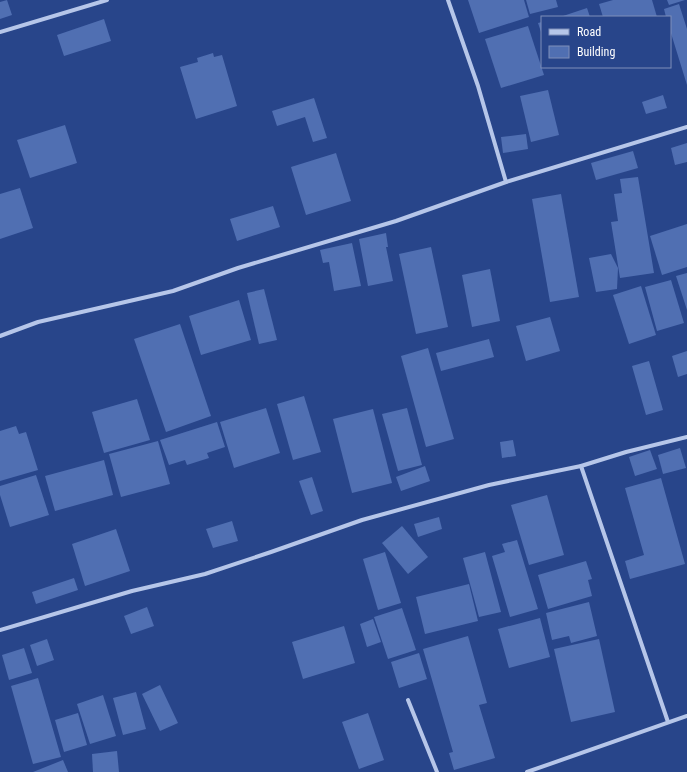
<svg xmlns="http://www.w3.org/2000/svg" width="687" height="772" font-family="'Roboto Condensed',sans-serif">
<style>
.building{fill:#506fb2}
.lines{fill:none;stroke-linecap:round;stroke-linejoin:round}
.minor{stroke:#b6c6e9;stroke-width:4}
</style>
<rect width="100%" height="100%" fill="#28458a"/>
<g class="building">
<path d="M7,0l5,15 -12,4v-17z"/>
<path d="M468,0h56l5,17 -50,16z"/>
<path d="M526,0h30l2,7 -28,7z"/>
<path d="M613,0h39l5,17h-54l-4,-13z"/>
<path d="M667,0h18l-16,5z"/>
<path d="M679,4l8,25v56l-17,-55v-13h-4l-2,-8z"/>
<path d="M587,8l3,9h-30z"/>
<path d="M104,19l7,22 -47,15 -7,-21z"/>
<path d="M542,22v13l-4,-12z"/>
<path d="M528,26l16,49 -43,13 -16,-49z"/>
<path d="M213,53l1,4 8,-2 15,51 -41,13 -16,-52 18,-5 -1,-4z"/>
<path d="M548,90l11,45 -28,7 -11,-46z"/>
<path d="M663,95l4,13 -21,6 -4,-12z"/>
<path d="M314,98l13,40 -14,4 -8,-25 -28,9 -5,-15z"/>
<path d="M65,125l12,38 -47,15 -13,-38z"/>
<path d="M526,134l2,15 -25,4 -2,-16z"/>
<path d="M687,143v19l-12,3 -4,-17z"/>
<path d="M633,151l5,17 -42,12 -5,-17z"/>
<path d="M336,153l15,48 -45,14 -15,-48z"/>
<path d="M638,177l16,96 -34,5 -9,-56 7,-1 -4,-27 8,-1 -2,-14z"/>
<path d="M20,188l13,40 -33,11v-45z"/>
<path d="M561,194l18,103 -29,5 -18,-103z"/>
<path d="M273,206l7,21 -43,14 -7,-22z"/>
<path d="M687,224v43l-25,8 -12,-39z"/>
<path d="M386,233l2,14h-2l7,34 -25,5 -9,-47z"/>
<path d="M352,243l9,43 -27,5 -5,-29 -6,1 -3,-13z"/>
<path d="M431,247l17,80 -32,7 -17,-80z"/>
<path d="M611,254l7,14 -1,21 -21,3 -7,-34z"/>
<path d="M490,269l10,52 -28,6 -10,-52z"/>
<path d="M687,273v37l-11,-34z"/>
<path d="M671,280l13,43 -27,8 -12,-44z"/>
<path d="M641,286l15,49 -27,9 -16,-49z"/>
<path d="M264,289l13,51 -18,4 -12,-51z"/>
<path d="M239,300l12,40 -50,15 -12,-39z"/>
<path d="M550,317l10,34 -34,10 -10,-35z"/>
<path d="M180,324l31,92 -45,16 -32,-93z"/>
<path d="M489,339l5,18 -53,14 -5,-18z"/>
<path d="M428,348l26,91 -28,8 -25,-91z"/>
<path d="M687,351v23l-9,3 -6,-21z"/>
<path d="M649,361l14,49 -17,5 -14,-49z"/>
<path d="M304,396l17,56 -28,8 -16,-56z"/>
<path d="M137,399l13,41 -46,13 -12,-41z"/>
<path d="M266,408l14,45 -46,15 -14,-46z"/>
<path d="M407,408l15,57 -24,6 -16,-57z"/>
<path d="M373,409l19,74 -40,10 -19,-74z"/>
<path d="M217,422l8,25 -18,6 2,5 -22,7 -2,-5 -16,5 -9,-25z"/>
<path d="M16,426l3,8 7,-2 12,38 -38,11v-50z"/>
<path d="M513,440l3,16 -14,2 -2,-16z"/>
<path d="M158,441l12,43 -49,13 -12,-43z"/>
<path d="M680,448l6,20 -23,6 -5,-19z"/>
<path d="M650,450l7,19 -22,7 -6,-19z"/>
<path d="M104,460l9,35 -58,16 -10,-35z"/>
<path d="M425,466l5,15 -29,10 -5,-14z"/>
<path d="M36,475l13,40 -39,12 -10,-32v-9z"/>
<path d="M312,477l11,34 -12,4 -12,-34z"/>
<path d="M661,478l24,86 -55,15 -5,-18 19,-6 -19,-67z"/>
<path d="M547,495l17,60 -35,10 -18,-60z"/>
<path d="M439,517l3,12 -24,8 -4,-13z"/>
<path d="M232,521l6,20 -25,7 -7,-19z"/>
<path d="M402,526l26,31 -20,17 -26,-31z"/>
<path d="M116,529l14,42 -45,15 -13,-42z"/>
<path d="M517,540l21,69 -28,8 -18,-61 13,-4 -3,-8z"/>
<path d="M385,552l16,51 -23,7 -15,-51z"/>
<path d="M485,552l16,60 -22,5 -16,-59z"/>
<path d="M586,561l6,18 -4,1 4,16 -44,13 -10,-34z"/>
<path d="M74,578l4,12 -42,14 -4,-12z"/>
<path d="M469,584l9,37 -53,13 -9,-37z"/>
<path d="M589,602l8,34 -26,7 -2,-7 -17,4 -6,-27z"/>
<path d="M147,607l7,19 -23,8 -7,-18z"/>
<path d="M402,608l14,42 -28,9 -14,-42z"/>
<path d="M540,618l10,39 -41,11 -11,-39z"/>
<path d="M373,619l8,23 -14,5 -7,-23z"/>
<path d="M344,626l11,37 -52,16 -11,-37z"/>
<path d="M468,636l19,67 -8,2 16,53 -41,12 -5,-17 4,-1 -30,-103z"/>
<path d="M47,639l7,21 -17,6 -7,-21z"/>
<path d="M599,639l16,73 -44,10 -17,-73z"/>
<path d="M24,648l8,25 -23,7 -7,-25z"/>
<path d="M419,653l8,26 -28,9 -8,-26z"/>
<path d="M38,678l23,79 -28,7 -22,-78z"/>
<path d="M160,685l18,38 -18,8 -18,-37z"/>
<path d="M136,692l10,37 -23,6 -10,-37z"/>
<path d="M103,695l13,41 -26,8 -13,-40z"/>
<path d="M78,713l9,32 -23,7 -9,-32z"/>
<path d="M368,713l16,47 -25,9 -17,-47z"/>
<path d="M117,751l2,21h-26l-1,-18z"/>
<path d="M63,760l5,12h-35z"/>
</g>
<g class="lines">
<g class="minor">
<path d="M448,0l30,86 28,96"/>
<path d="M0,32l107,-32"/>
<path d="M0,336l38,-14 135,-31 65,-23 158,-47 110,-39 181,-55"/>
<path d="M581,466l87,256"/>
<path d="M0,630l132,-39 73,-17 66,-22 91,-32 127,-35 92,-19 45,-14 61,-15"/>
<path d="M408,700l29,72"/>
<path d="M527,772l160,-56"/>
</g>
</g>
<rect x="541" y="16" width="130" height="52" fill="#28458a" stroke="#7e8fb9"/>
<rect x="549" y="29" width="20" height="6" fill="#b6c6e9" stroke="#7e8fb9"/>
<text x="577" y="36" font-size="12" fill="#ffffff">Road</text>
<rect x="549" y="46" width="20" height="12" fill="#506fb2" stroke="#7e8fb9"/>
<text x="577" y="56" font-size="12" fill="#ffffff">Building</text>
</svg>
